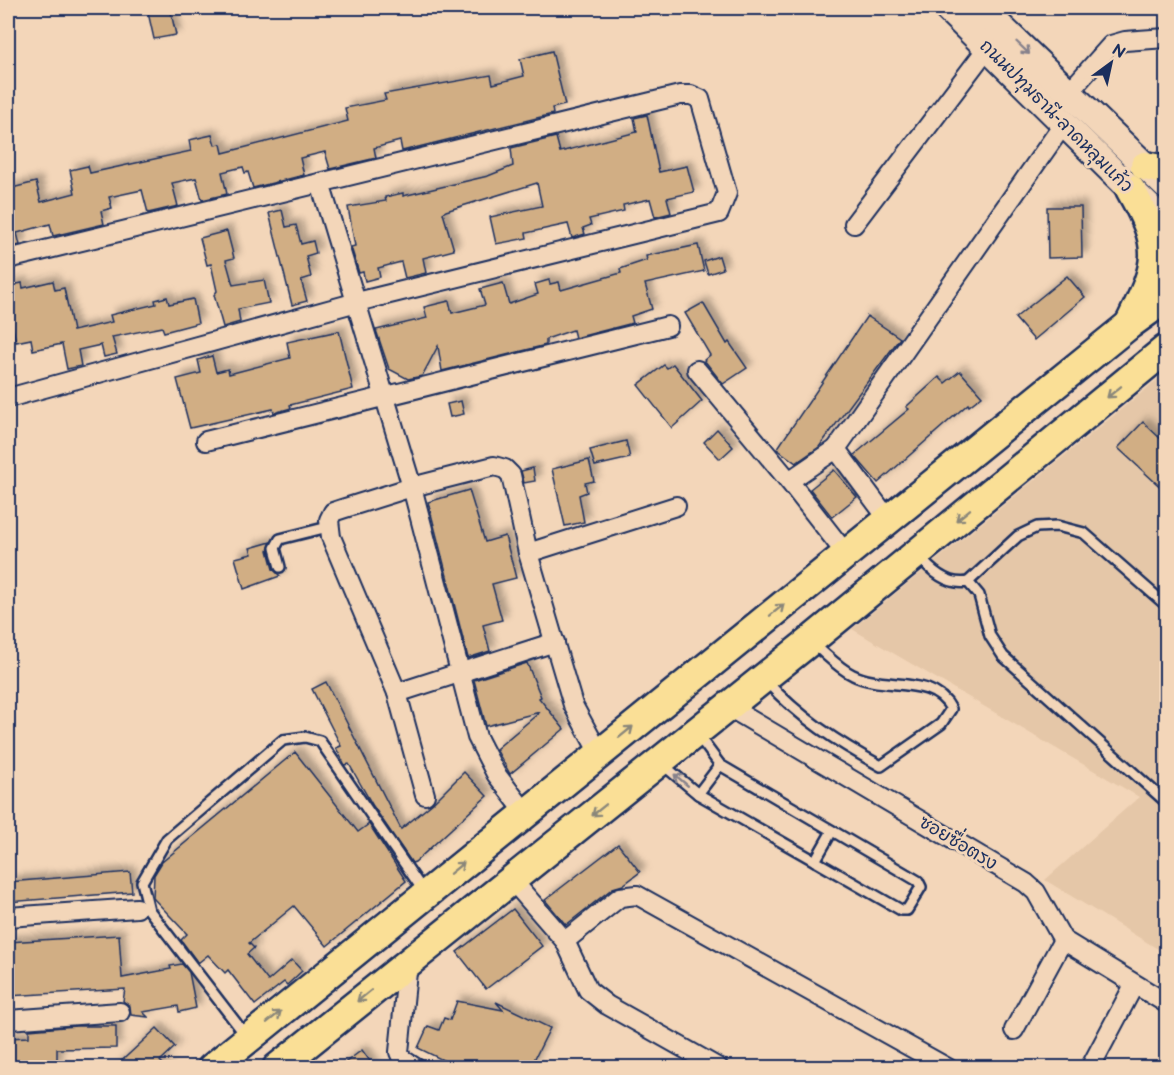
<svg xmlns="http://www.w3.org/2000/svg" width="1174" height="1075" font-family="'Balsamiq Sans','Playpen Sans Thai',sans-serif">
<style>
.built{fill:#e5c7a8}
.building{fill:#d1ae84;stroke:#1b2f5e;stroke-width:1.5;filter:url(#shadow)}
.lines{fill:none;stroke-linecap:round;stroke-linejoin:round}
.service-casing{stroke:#1b2f5e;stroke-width:14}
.minor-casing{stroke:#1b2f5e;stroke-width:22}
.secondary-casing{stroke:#1b2f5e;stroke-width:30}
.primary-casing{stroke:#1b2f5e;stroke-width:33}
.service{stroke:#f3d6b9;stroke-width:9}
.minor{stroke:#f3d6b9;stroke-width:18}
.secondary{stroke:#f3d6b9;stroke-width:26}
.primary{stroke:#fadf96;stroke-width:28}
.oneway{stroke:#87828c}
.oneway2{stroke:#8a877a}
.labels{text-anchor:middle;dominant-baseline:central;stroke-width:6;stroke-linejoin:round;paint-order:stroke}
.street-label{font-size:18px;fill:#1b2f5e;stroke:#f3d6b9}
</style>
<defs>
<filter id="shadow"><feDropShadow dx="5.5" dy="-5.5" stdDeviation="3" flood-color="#0004"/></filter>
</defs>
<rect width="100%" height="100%" fill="#f3d6b9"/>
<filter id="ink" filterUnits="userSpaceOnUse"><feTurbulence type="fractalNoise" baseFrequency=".0167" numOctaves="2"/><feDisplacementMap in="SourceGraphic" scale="12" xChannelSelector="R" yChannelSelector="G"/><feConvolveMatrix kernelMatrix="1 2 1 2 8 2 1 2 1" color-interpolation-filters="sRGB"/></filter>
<g filter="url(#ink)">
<path class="built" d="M1162,376l4,1v577l-121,-74 94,-83 -287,-168z"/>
<g class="building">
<path d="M147,8h23l6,27 -22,4z"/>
<path d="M552,51l13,54 -13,3 1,6 -151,37 -2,-10 -26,7 2,10 -46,11 -5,-17 -25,6 4,17 -51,13 -5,-16 -3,1 -2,-6 -21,5 5,22 -25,6 -6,-22 -24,5 6,23 -30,7 -6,-23 -33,7 3,11 -11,3 3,13 -51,12 -3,-12 -33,9 3,12 -12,3v-37l4,-2 -4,-20 28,-7 5,20 34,-9 -5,-23 18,-4 2,7 101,-22 -2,-11 23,-5 3,10 6,-1 2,9 125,-32 -3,-13 41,-8 -2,-6 107,-19 2,9 31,-8 -4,-17z"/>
<path d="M647,115l12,57 28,-6 7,26 -27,6 4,15 -16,4 -5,-18 -27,6 1,6 -35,8 2,6 -8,3 2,6 -13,4 -4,-14 -42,9 1,5 -31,6 -6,-27 52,-11 -5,-23 -91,28 -3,2 11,37 -31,8 3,15 -21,5 -4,-16 -23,6 2,9 -15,4 -2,-9 -4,1 -8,-26 4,-1 -7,-39 38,-6 -1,-4 18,-4v3l85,-20 25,-10 -2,-18 45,-11 4,15 77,-20 -3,-14z"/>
<path d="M1047,207h34l1,50 -34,1z"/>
<path d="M282,210l4,17 10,-2 5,19 12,-3 3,12 -10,3 5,21 -10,3 6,21 -15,4 -23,-92z"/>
<path d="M227,231l7,27 -8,2 7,25 31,-5 5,23 -31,6 2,13 -17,5 -9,-32 3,-4 -6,-27 -4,1 -7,-27z"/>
<path d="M698,245l6,26 -59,13 7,25 -21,7 2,7 -58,15 -2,-8 -27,9v6l-104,26 -4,-25 -16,30 -14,3 -19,-10 -13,-39 51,-12 -3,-11 25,-6 3,12 33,-8 -5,-16 23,-6 6,21 29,-10 -3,-10 14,-4 1,4 9,-2 2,8 60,-17 -1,-4 27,-9 -1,-4z"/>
<path d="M719,256l4,13 -15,5 -4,-13z"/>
<path d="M1067,276l18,21 -51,43 -19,-22z"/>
<path d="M53,281l2,9 9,-2 9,43 39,-9 -2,-7 46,-11 -1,-4 12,-3 2,7 24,-5 5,24 -34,9 -2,-5 -50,10 5,17 -13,3 -3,-12 -23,5 3,16 -14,3 -5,-25 -29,6 -2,-11 -15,3 -5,-23h-3v-33l14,-3 1,5z"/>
<path d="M703,303l24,41 2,-2 18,26 -24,16 -19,-24 6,-5 -25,-42z"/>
<path d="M867,316l33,22 -81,109 -23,16 -19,-14z"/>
<path d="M339,331l14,58 -63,16 1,3 -17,5 -1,-4 -83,19 -13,-49 24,-6 -3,-13 14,-4 4,16 12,-3 1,5 61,-16 -3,-16z"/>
<path d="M673,364l29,37 -30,27 -34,-43 26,-20 3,3z"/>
<path d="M960,371l22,25 -13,10 -1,-2 -90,79 -24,-28 55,-46 -3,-2 33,-30 6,6z"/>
<path d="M461,401l3,13 -14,3 -3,-13z"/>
<path d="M1143,422l24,23v48l-49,-45z"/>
<path d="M717,429l16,18 -13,12 -16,-17z"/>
<path d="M626,441l4,17 -35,8 -5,-16z"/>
<path d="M589,460l5,21 -9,2 2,9 -8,3 5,27 -19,4 -13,-57z"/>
<path d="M533,468l2,13 -11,2 -3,-12z"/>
<path d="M834,470l23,27 -25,20 -22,-28z"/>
<path d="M469,490l16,52 20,-6 11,42 -24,6 10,36 -19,5 7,26 -22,7 -40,-156z"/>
<path d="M271,542l-3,8 5,19 7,7 -36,13 -9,-31 17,-4 -2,-6z"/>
<path d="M527,663l14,34 -2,1 25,31 -54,45 -14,-25 44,-37 -54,14 -12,-46z"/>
<path d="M326,682l75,147 32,-26 31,-31 23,24 -72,66 -3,1 -39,-57 -24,-42 -4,1 -9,-17 5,-2 -29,-57z"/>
<path d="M295,752l63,80 11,-8 37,57 -79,65 -33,-40 -45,37 5,5 -7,6 21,27 24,-21 10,11 -15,14 -3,-3 -29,23 -27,-35 -3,3 -17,-18 -10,8 -17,-23 6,-6 -34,-36 1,-23 8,-13z"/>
<path d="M618,844l22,28 -17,13 -10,3 -47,37 -21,-25z"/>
<path d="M130,872l2,20 -124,10v-20z"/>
<path d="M513,909l29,37 -56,43 -29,-37z"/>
<path d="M119,935l3,43 49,-9 -1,-3 12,-2 7,8 7,36 -17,4 -1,-6 -35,6 5,5 -17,-2 -1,-9 -7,-5 2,-12 -117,7v-54z"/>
<path d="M457,1001l46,9 -7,-8 54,26 -20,40h-71l-41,-20 10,-22 11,4 5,-12 6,2z"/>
<path d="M76,1026h40v22l-59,1v16l-49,1v-28l21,-1v-7z"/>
<path d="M157,1028l18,19 -15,14 7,7h-53z"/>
<path d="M362,1050l13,18h-37z"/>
</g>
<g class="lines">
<defs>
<g id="service">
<path d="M918,555c12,15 29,31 50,27l50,-46 19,-9 20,-1 27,7 82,72"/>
<path d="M280,567l-5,-19 5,-9 48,-12"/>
<path d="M968,582l11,13 11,41 13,20 163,146"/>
<path d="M766,681c34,37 71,61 115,85l60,-42 10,-15c-18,-35 -67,-18 -98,-34 -15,-7 -28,-22 -41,-32"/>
<path d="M661,763l37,31 22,-29 -23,-31"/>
<path d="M698,794l203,116h6l14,-23 -3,-6 -198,-116"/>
<path d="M815,861l17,-30"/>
<path d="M247,1037l-98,-127 -7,-28 25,-43 116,-99 22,-3 15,4 104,151"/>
</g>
<g id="minor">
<path d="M1069,92l42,-47 14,-4 41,-3"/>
<path d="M320,183l92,304 65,250 19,37 29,38"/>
<path d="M854,224l134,-177"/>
<path d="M8,259l672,-164h11l9,4 27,94 -8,20 -362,89 -349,96"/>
<path d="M697,370l92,111 57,73"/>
<path d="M206,441l462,-115"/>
<path d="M789,481l47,-32"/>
<path d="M888,519l-52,-70 229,-327"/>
<path d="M528,553l148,-47"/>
<path d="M397,693l158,-51"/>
<path d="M727,706l299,177 10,9 27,48 103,63"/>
<path d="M425,795l-28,-102 -66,-156 -2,-17 4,-8 9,-3 70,-22 82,-21 11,3 6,6 17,78 45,152 26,48"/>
<path d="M512,880l53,61 23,49 19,15 112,63"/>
<path d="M8,917l129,-9"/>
<path d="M565,941l55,-44 17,-2 311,173"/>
<path d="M408,962l-9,90 3,7 14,9"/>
<path d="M8,1020l112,-8"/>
<path d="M1014,1030l49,-90"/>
<path d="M1090,1068l44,-83"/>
</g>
<g id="secondary">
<path d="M947,8l219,216"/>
<path d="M981,8l185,178"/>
</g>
<g id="primary">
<path d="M1145,166l21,4"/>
<path d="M1130,189c34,60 30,73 0,134"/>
<path d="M212,1068l918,-744 36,-26"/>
<path d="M277,1068l533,-427 356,-292"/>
</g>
</defs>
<use href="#service" class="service-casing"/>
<use href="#minor" class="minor-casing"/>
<use href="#secondary" class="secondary-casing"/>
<use href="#primary" class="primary-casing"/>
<use href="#service" class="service"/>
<use href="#minor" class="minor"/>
<use href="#secondary" class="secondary"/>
<use href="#primary" class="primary"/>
</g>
<defs><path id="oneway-shaft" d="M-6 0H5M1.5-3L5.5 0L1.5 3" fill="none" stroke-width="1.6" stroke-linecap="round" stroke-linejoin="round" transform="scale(1.5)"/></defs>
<g class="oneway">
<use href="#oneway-shaft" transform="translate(1023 48) rotate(44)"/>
<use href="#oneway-shaft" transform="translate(681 780) rotate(-140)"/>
</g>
<g class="oneway2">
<use href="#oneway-shaft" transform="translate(1114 392) rotate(141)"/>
<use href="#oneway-shaft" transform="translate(963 515) rotate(141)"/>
<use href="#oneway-shaft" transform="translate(777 610) rotate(-39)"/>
<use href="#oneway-shaft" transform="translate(626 732) rotate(-39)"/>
<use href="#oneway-shaft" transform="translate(599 810) rotate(141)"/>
<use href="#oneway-shaft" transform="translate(457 868) rotate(-39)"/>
<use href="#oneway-shaft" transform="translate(364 996) rotate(141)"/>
<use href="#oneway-shaft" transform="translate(274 1017) rotate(-39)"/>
</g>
</g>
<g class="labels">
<g class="street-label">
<text transform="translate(1056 116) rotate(45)">ถนนปทุมธานี-ลาดหลุมแก้ว</text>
<text transform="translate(958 843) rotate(31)">ซอยซื่อตรง</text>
</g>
</g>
<rect width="1174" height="1075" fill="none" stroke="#f3d6b9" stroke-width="30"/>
<rect x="15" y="15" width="1144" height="1045" fill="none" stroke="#1b2f5e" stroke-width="2" filter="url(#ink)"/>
<g transform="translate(1111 63) rotate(33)" stroke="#f3d6b9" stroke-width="4.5" paint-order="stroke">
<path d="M0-4.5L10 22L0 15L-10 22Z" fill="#1b2f5e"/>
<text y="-9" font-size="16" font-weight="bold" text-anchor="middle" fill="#1b2f5e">N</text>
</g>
</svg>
